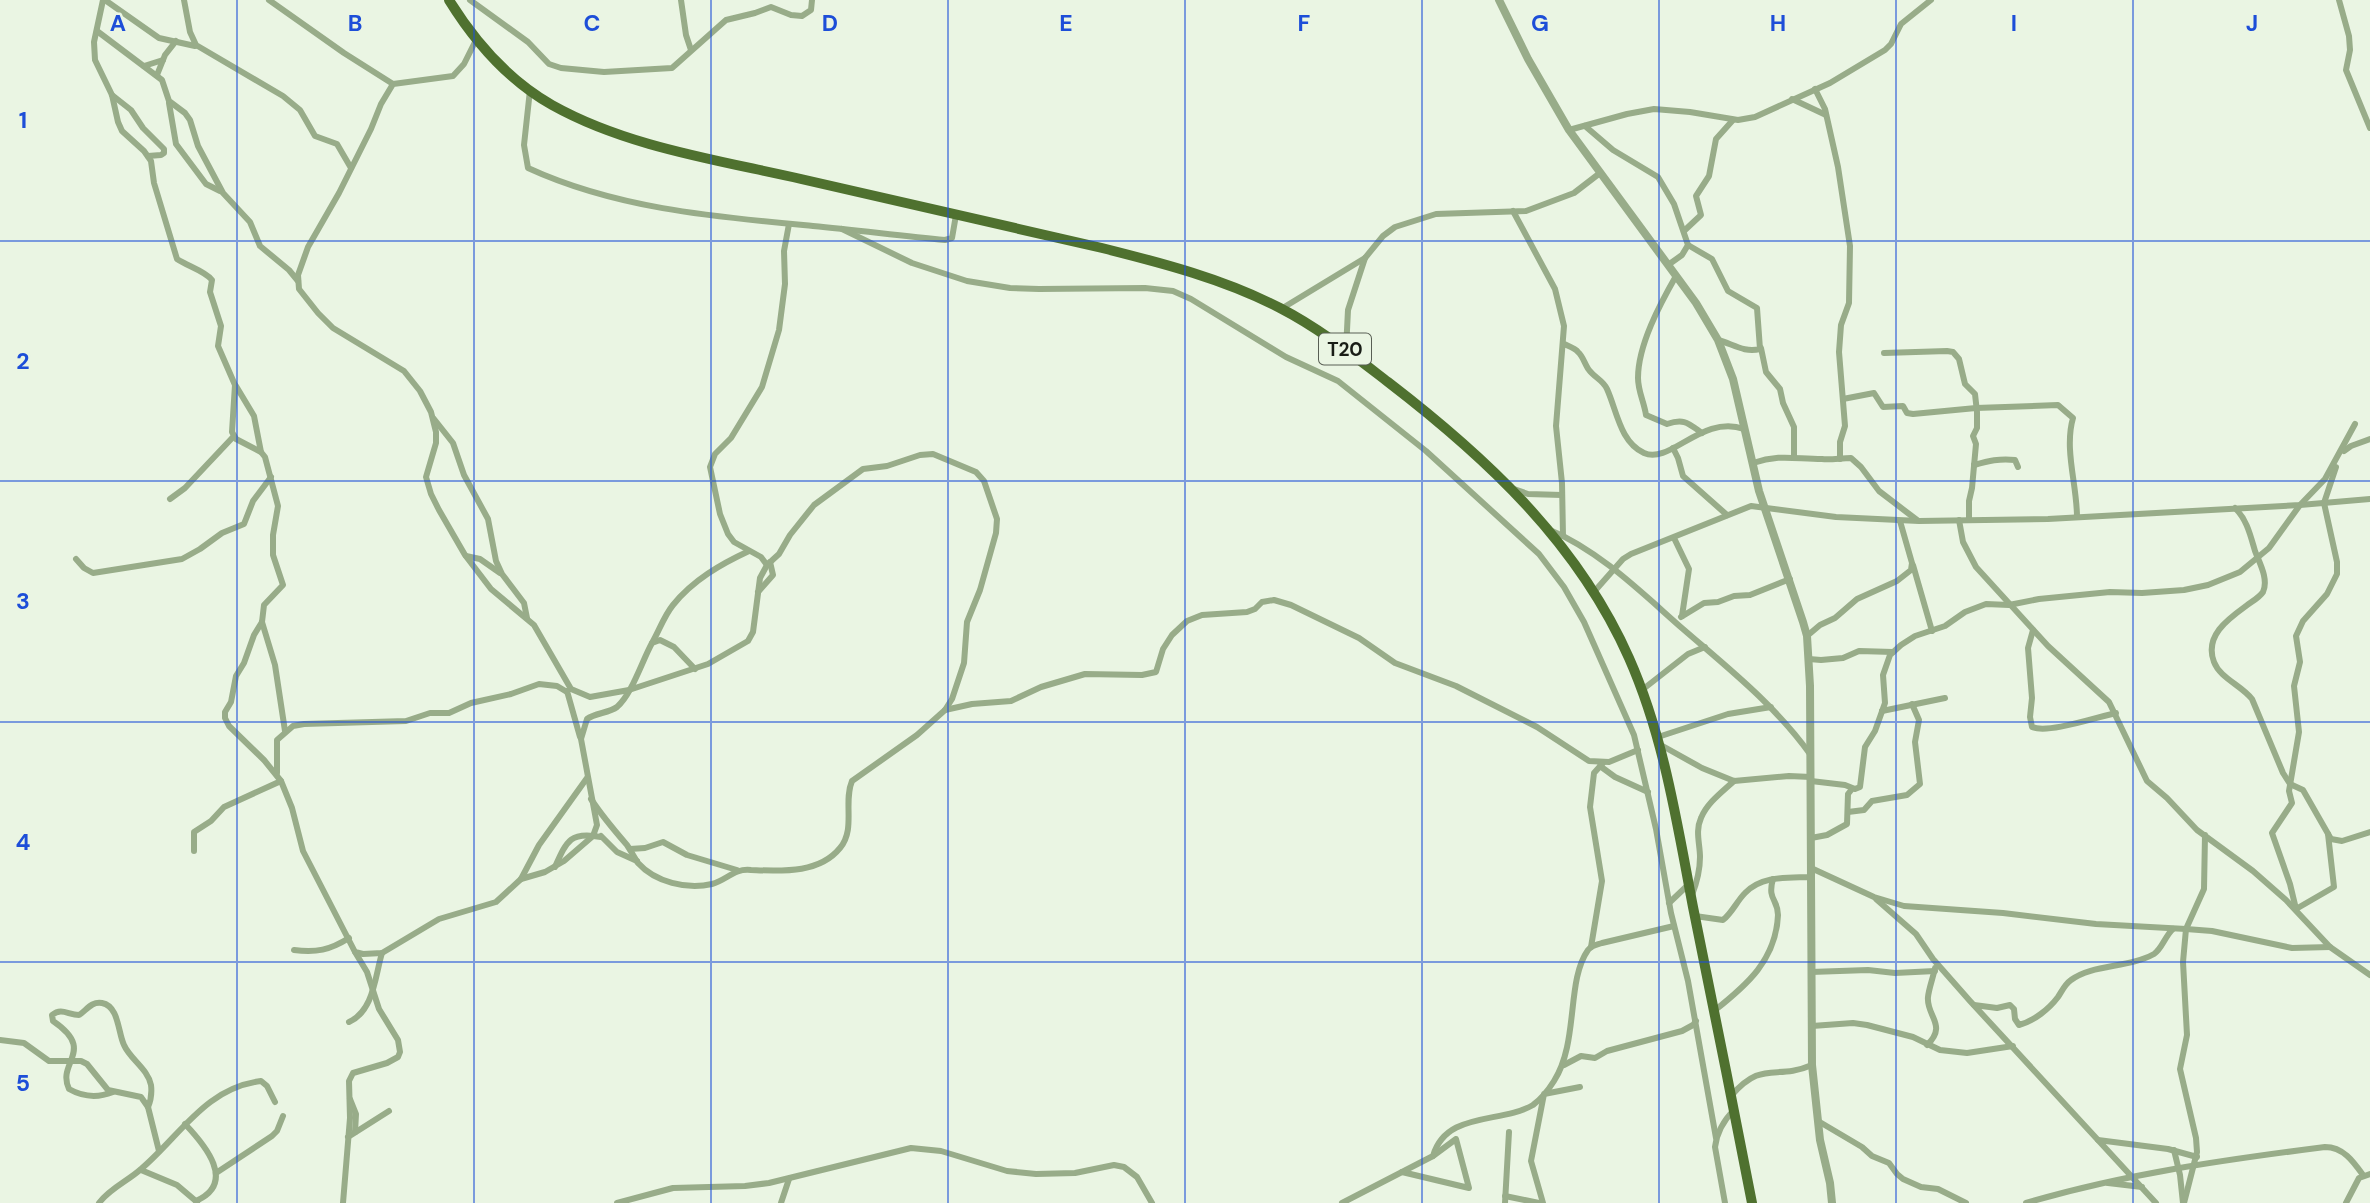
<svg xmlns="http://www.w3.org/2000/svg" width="2370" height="1203" font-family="'DM Sans',sans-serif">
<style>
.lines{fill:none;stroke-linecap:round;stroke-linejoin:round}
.minor{stroke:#98ac89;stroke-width:6}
.tertiary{stroke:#98ac89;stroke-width:8}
.primary{stroke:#4f712f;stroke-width:10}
.grid{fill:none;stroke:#1d4ed8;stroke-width:2;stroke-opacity:0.55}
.labels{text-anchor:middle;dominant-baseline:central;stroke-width:5;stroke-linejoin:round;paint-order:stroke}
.shield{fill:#eaf5e3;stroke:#585e54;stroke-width:2}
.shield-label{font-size:19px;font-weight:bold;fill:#191d16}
.grid-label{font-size:23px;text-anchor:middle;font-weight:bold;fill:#1d4ed8;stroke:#eaf5e3;stroke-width:5;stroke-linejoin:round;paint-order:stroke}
</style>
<rect width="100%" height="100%" fill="#eaf5e3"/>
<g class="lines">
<g class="minor">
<path d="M103,0l-9,42 1,18 17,35 6,27 4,9 22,20 7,10 3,22 23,76c10,7 28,12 35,21l-2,12 11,34 -3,20 17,39 -3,47 4,7 25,13 4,5 13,49 -5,29v20l10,30 -19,20 -2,17 -8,13 -10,28 -8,13 -5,26 -6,10v6l4,8 35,34 17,21 11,27 11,43 52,101 8,2 19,-1 57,-34 57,-17 25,-23 24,-7 19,-11 29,-25 4,-11 -16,-86 6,-20c8,-6 22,-6 30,-12 15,-13 25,-46 35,-64l8,-3 14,7 21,22"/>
<path d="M105,0l54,38 36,8"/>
<path d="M184,0l6,32 6,13 87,51 17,14 15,26 22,8 14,24"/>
<path d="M269,0l75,53 49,31"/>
<path d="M470,0l58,42 21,22 12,4 43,4 68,-4 54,-48 29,-7 16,-6 20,8 11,1 9,-6 1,-10"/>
<path d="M681,0l5,35 5,15"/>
<path d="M2339,0l10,36 1,14 -4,20 24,58"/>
<path d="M97,31l65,49 7,21 16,12 5,7 8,26 25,47 27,29 10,24 29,24 9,11"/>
<path d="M476,40l-12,24 -11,12 -60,8 -12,20 -10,25 -32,64 -31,54 -10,28 1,14 19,24 15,15 71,43 16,20 11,21 5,20v11l-10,34 5,17 8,16 26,45 26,34 43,36 37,64 19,8 39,-7 79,-26 40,-23 5,-9 7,-54 7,-13 12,-11 11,-19 24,-30 49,-36 24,-3 33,-11 13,-1 43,18 8,9 13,38 -1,14 -16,57 -13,32 -3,41 -12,36 -7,11 -28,25 -65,46c-9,21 4,48 -12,67 -21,26 -59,23 -89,22 -17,-2 -24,10 -39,14 -25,6 -57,-2 -74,-21 -4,-6 -7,-12 -11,-18 -13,-15 -25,-29 -36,-46"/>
<path d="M144,66l19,-6"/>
<path d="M157,75l8,-20 11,-14"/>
<path d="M1815,89l10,20 13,58 12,79 -1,57 -8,22 -2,27 6,74 -5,16v17"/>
<path d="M530,90l-6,55 4,23c89,41 188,49 285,58 44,4 88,10 132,14l7,-2 4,-23"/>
<path d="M112,95l19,15 12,18 21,21v4l-3,2 -13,1"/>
<path d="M1792,99l34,16"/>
<path d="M169,103l7,41 30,40 14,7"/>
<path d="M1585,126l28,24 45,27 16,27 14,41 -6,10 -14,10"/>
<path d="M1569,130l58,-16 27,-5 36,3 48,8 17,-3 75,-34 55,-33 6,-6 10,-20 30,-24"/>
<path d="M1513,211l42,78 9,37 -8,100 6,57 1,53"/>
<path d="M842,229l70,34 55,18 43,7 29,1 106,-1 28,3 18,8 95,58 52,24 88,70 113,103 25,33 20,35 50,113 22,94 15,84 17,68 28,157"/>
<path d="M1685,230l16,-15 -5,-19 13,-20 7,-37 17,-19"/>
<path d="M1688,245l24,14 16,32 29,17 3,41c-16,4 -27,-5 -42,-9"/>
<path d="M1676,276c-16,28 -38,69 -38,102 0,13 6,24 8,37l21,9c17,-6 21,-1 35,9"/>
<path d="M1281,309l84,-51 18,-22 12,-9 41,-13 90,-3 48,-18 26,-20"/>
<path d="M1564,344c4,2 11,4 14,8 5,4 7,13 11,18 6,8 14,10 18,19 10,22 13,53 37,64 26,12 58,-39 100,-24"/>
<path d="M1761,348l5,24 14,17 3,14 11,24v30"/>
<path d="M1346,350l2,-40 17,-52"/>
<path d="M1884,353l63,-2 6,1 6,7 6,25 10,10 2,18v16l-4,8 3,8 -4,44 -3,13v18"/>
<path d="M236,386l18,30 7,36"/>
<path d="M1843,399l31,-6 9,14 20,-1 4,7 6,1 63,-6 82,-3 15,13c-9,31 4,67 4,99"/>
<path d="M434,419l19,24 11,32 24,44 8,42 6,13 22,29 3,15"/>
<path d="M1673,448l5,10 5,18 44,39"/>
<path d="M2344,451l7,-5 19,-7"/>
<path d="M1753,463c26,-9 42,-4 69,-4 9,1 19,-1 29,-1l10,9 18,24 38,29"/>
<path d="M1974,465c14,-4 26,-7 41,-5l3,7"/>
<path d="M1514,489l14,5 34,1"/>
<path d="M170,499l15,-11 49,-52"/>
<path d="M2235,508c12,12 15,26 20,43 4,11 14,28 8,41 -4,6 -12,10 -17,14 -18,13 -42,30 -32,56 6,16 27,23 38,37l31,74 7,11 13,6 28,49 11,2 28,-9"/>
<path d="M1959,520l4,22 13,25 72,79 61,56 38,79 20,17 30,32 56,41 33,29 44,47 40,28"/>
<path d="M1550,530c50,21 93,64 133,99 45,39 92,76 127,125"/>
<path d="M1674,538l15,31 -7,47"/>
<path d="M466,556l14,3 20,14"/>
<path d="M76,559l8,9 9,5 89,-14 18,-10 22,-16 22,-9 9,-23 18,-24"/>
<path d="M767,565l-6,-8 -27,-15 -6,-8 -8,-20 -10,-47 5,-13 16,-16 31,-51 17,-57 6,-46 -1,-33 5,-27"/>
<path d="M1913,565l19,66"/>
<path d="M758,592l15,-17 -3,-13"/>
<path d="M1593,593l30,-34 8,-5 120,-48 85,11 83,4 129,-2 252,-14 70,-6"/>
<path d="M1681,617l23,-14 14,-1 16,-6 16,-1 40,-16"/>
<path d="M262,622l13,43 10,66"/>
<path d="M2033,630l-5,18 4,50 -2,19 2,10c16,7 65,-10 84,-14"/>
<path d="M1807,636l13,-11 15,-7 22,-19 40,-18 14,-11 1,-7 -12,-42"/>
<path d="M652,643c7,-12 12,-27 21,-38 20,-25 48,-41 76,-54"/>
<path d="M1809,659l12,1 22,-2 16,-7 34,1"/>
<path d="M1642,690l46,-36 17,-7"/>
<path d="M567,691l13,46"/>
<path d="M945,710l27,-6 39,-3 30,-14 44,-13 57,1 14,-3 7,-23 9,-14 15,-14 15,-6 45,-3 8,-3 7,-7 12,-2 17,5 68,33 36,25 61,23 81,41 52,34 20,1 29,-12"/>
<path d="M1882,711l63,-13"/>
<path d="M1658,737l70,-23 43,-7"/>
<path d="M1659,744l43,24 32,13 55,-5 22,1"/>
<path d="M1600,766l15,11 33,15"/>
<path d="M277,773v-33l16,-14 11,-2 102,-3 24,-8h19l22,-10 40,-9 28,-10 18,2 10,6"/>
<path d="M1811,781l34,4 10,4 5,-2 5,-40 10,-16 10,-28 -2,-28 7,-20 11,-10 14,-9 30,-10 20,-14 21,-8 23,1 30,-6 71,-7 32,1 42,-3 24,-5 32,-13 29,-24 31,-43 25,-26 30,-55"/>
<path d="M1848,812l16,-2 8,-9 35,-6 13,-11 -5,-42 4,-22 -7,-16"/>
<path d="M2328,834l6,53 -38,22 -6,-25 -18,-51 20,-30 -3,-12 10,-59 -5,-46 6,-24 -4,-26 7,-15 24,-27 10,-20v-12l-13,-59 12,-36"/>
<path d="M601,836l16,16 20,9"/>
<path d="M1811,838l16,-3 20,-11 1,-30 4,-5"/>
<path d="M630,849l15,-1 18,-6 24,13 50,15"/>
<path d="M194,851v-19l17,-11 13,-14 57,-26"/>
<path d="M555,867c12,-27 16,-36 46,-30"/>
<path d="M1811,868l63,29 30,9 99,7 93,11 90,5 26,2 80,17 38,-1"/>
<path d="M521,879l18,-34 48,-67"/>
<path d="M1692,895c5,-13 8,-25 8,-38 0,-13 -5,-26 1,-39 6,-15 21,-26 33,-37"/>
<path d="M1876,899l40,35 17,25 37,42 186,202"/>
<path d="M1669,903l20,-19"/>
<path d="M1695,916l28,4c9,-7 14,-19 22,-27 17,-18 43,-15 66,-16"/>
<path d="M1591,947l11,-66 -12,-74 4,-34 9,-10"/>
<path d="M294,950c22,3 36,0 55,-12"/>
<path d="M1811,972l57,-2 27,3 40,-2"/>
<path d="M1974,1005l23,3 13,-3 4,4 1,10 4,6c15,-4 30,-16 39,-28 4,-6 7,-13 13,-17 21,-16 58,-12 83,-26 8,-5 11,-18 19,-25"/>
<path d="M1714,1011c33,-26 62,-51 64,-96 0,-16 -11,-15 -5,-36"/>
<path d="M349,1022c25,-11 26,-46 33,-69"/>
<path d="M1812,1026l41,-3 14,2 46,12 27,13 27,3 46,-7"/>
<path d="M0,1040l24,3 25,18h32l6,3 21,26 33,7 7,10 11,44"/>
<path d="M1927,1045c21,-20 -1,-29 1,-48 1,-9 5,-19 7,-29"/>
<path d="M1564,1065l17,-9 14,2 12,-7 75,-20 11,-6 3,-4"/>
<path d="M113,1092c-15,6 -30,5 -44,-3 -13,-27 28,-38 -16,-68l-1,-6c10,-8 16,0 27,0 7,-4 12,-14 23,-12 17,3 16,30 22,42 6,14 24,24 27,40 1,8 0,15 -3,22"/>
<path d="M1731,1096c32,-37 44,-15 81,-31"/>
<path d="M350,1099l6,15 -1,18"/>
<path d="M1818,1121l44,26 10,9 17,7 8,11 6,5 18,8 17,2 28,14"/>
<path d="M185,1124c20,21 52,59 11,77"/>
<path d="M348,1137l41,-26"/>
<path d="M2098,1140l70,9 29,8"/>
<path d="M2174,1150l6,25 3,28"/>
<path d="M141,1170l36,15 20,17"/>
<path d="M1402,1172l67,16 -13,-49 -23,17"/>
<path d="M216,1173l56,-37 5,-5 6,-15"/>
<path d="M2108,1183l34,4"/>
<path d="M1505,1196l34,7"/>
<path d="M99,1203c11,-15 29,-22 42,-34 39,-33 64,-81 120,-88l6,5 8,16"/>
<path d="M343,1203l7,-85 -1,-37 4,-8 34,-10 11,-6 2,-5 -2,-12 -19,-31 -12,-37 -12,-20"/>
<path d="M617,1203l56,-15 72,-2 24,-3 142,-35 30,3 66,20 29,3 39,-1 39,-8 10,2 13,10 15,26"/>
<path d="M781,1203l8,-24"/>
<path d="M1342,1203l91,-47c13,-45 67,-32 100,-51 8,-6 16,-16 21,-24 25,-39 12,-100 34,-131 4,-5 8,-5 14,-7l72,-17"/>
<path d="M1505,1203l4,-71"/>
<path d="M1543,1203l-12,-42 13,-67 36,-7"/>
<path d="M1725,1203l-10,-56c2,-15 8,-26 19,-37"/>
<path d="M2026,1203c98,-29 197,-43 299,-56 18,0 28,14 38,28"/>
<path d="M2184,1203l13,-51 -1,-14 -16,-69 7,-34 -4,-73 3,-33 18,-40 1,-54"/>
<path d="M2346,1203l13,-25 11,-4"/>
</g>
<path class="tertiary" d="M1499,0l29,59 41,71 127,173 22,37 15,39 26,112 44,131 4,14 3,50 2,379 8,75 10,43 2,20"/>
<path class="primary" d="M449,0c26,42 59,80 103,105 75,42 166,55 249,74 100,22 200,46 301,69 60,15 122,31 178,60 39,20 74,48 108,74 99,76 190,161 241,276 35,79 48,165 64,249 20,99 40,197 59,296"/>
</g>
<path class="grid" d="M237,0v1203M474,0v1203M711,0v1203M948,0v1203M1185,0v1203M1422,0v1203M1659,0v1203M1896,0v1203M2133,0v1203M0,241h2370M0,481h2370M0,722h2370M0,962h2370"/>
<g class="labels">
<rect class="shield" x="1319" y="333.5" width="52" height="31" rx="5"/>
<g class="shield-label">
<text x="1345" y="349">T20</text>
</g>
</g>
<g class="grid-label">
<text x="118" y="31">A</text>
<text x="355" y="31">B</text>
<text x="592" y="31">C</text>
<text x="830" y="31">D</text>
<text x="1066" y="31">E</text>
<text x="1304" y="31">F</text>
<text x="1540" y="31">G</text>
<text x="1778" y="31">H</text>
<text x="2014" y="31">I</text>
<text x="2252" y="31">J</text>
<text x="23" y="128">1</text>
<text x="23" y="369">2</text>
<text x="23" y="609">3</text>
<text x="23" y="850">4</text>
<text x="23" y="1091">5</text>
</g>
</svg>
